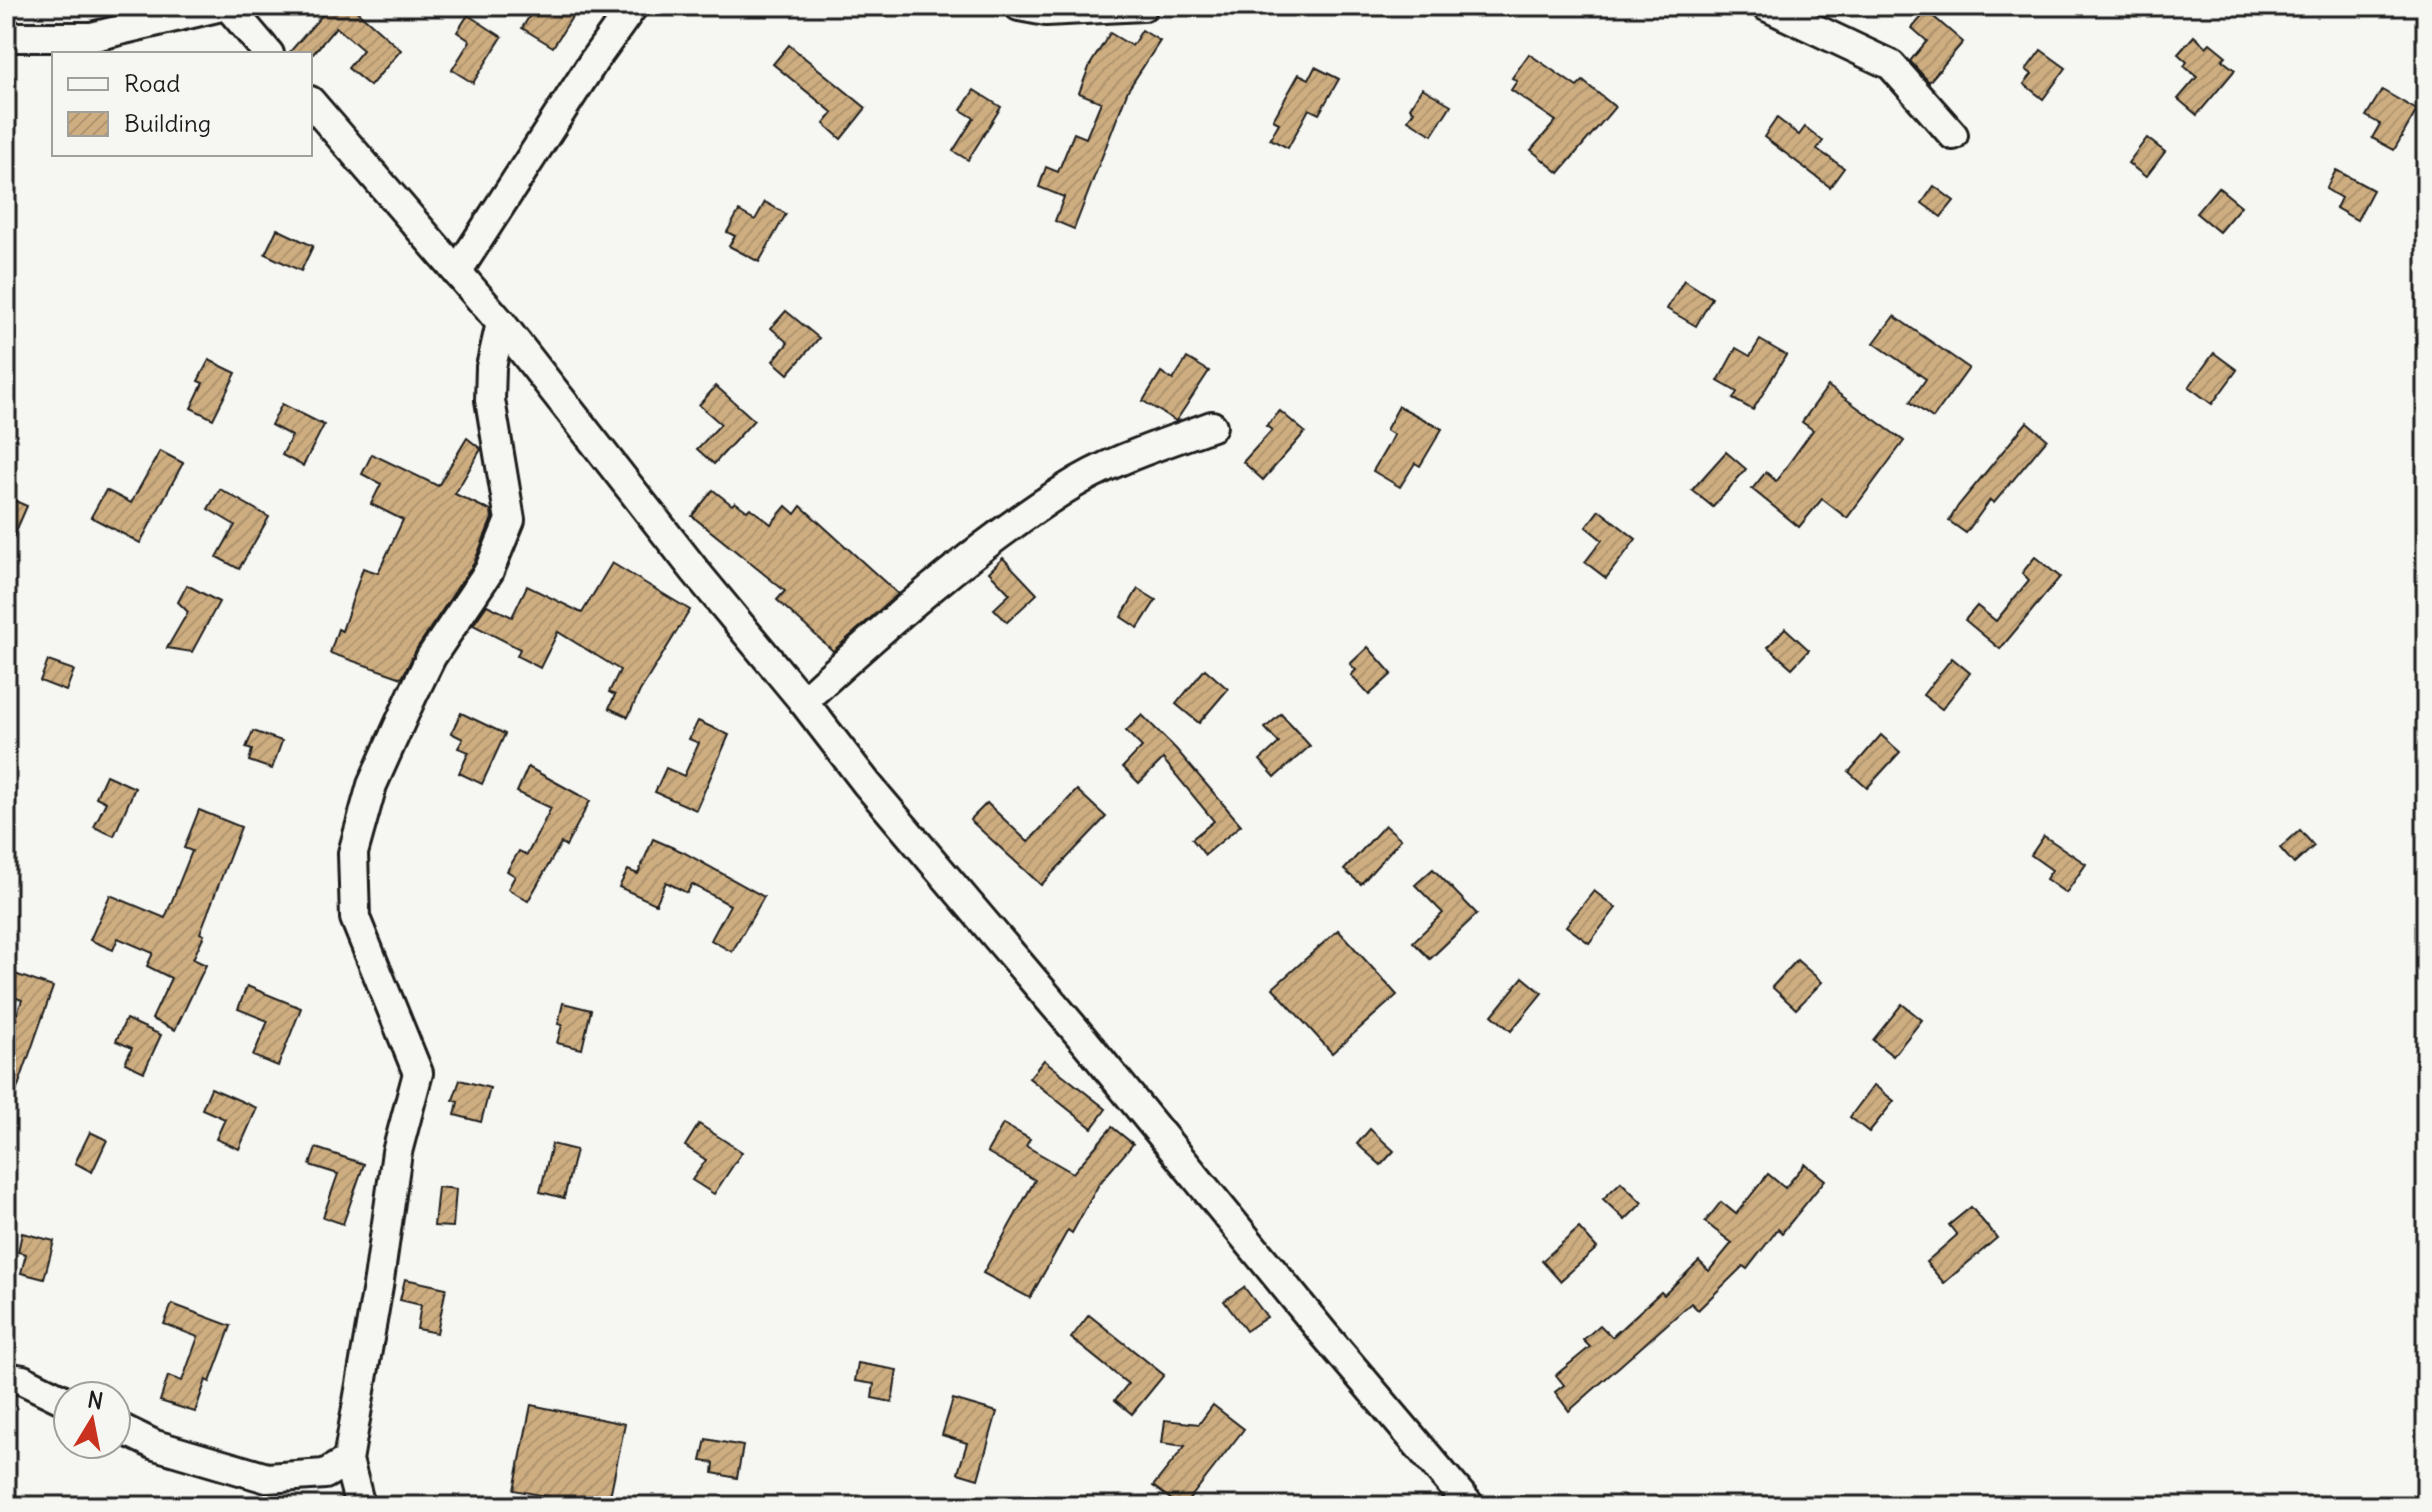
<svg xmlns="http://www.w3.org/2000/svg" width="2432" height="1512" font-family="Delius,sans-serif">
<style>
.building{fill:url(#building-hatch);stroke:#1c1c1c;stroke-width:2}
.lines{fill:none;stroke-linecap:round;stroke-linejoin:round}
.minor-casing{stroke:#1c1c1c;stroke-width:34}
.minor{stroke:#f6f6f2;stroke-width:28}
</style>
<defs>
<pattern id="building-hatch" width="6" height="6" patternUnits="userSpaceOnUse" patternTransform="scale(2)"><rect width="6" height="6" fill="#ceae81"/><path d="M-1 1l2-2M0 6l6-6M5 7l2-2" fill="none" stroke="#b0956f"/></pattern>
</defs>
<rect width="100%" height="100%" fill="#f6f6f2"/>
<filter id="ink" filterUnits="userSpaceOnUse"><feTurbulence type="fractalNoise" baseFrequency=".0125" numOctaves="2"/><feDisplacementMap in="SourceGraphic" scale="16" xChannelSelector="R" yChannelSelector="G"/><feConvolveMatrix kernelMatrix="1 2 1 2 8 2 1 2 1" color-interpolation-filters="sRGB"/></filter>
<g filter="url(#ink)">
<g class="building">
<path d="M330,6h21l50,44 -31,36 -22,-18 15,-18 -27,-23 -23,27h-25z"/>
<path d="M536,6h43l-26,41 -31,-19z"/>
<path d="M1927,11l36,31 -34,40 -19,-21 17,-20 -15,-13z"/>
<path d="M468,15l34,22 -29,46 -21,-13 18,-29 -13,-9z"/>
<path d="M1142,30l18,11 -32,49 -54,139 -19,-8 9,-24 -25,-10 7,-20 12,5 16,-39 12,5 15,-36 -22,-9 11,-28 20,-32 22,13z"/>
<path d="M2194,36l12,11 4,-4 16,13 -4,4 13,10 -38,45 -19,-16 19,-22 -13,-11 3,-4 -9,-8z"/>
<path d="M789,45l77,63 -25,31 -17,-15 9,-11 -60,-49z"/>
<path d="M2041,50l25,18 -23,31 -19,-15 8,-10 -6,-4z"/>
<path d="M1529,54l48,33 6,-6 32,26 -56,66 -28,-23 25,-29 -45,-31 6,-9 -5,-3z"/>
<path d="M1315,67l24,12 -20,35 -10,-5 -21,39 -18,-9 9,-16 -6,-3 26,-46 10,5z"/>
<path d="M1422,88l29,17 -19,30 -24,-15 6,-9 -4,-3z"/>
<path d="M974,90l27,17 -33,53 -15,-9 21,-33 -13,-8z"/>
<path d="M2382,90l35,20 -23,40 -22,-12 8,-14 -14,-8z"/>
<path d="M1777,118l22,17 6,-8 18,14 -6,8 27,19 -14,19 -66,-50z"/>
<path d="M2147,138l18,14 -19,25 -18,-14z"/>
<path d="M2336,170l37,20 -16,30 -21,-12 5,-10 -15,-9z"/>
<path d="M1934,186l20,15 -13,16 -19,-14z"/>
<path d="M2218,187l23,19 -22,26 -23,-19z"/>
<path d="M765,202l21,12 -27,48 -30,-16 6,-10 -8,-4 12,-21 16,9z"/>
<path d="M277,229l36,17 -12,25 -36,-17z"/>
<path d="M1684,280l28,18 -16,28 -29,-17z"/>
<path d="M786,311l33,27 -31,36 -15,-13 15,-18 -17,-15z"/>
<path d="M1894,316l75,52 -36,50 -23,-16 16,-23 -52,-36z"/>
<path d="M1760,340l26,15 -33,55 -20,-11 4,-7 -19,-11 18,-33 14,8z"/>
<path d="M2214,353l23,17 -25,34 -23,-17z"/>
<path d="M1187,358l22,13 -33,50 -33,-20 18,-29 12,8z"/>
<path d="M209,360l27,13 -23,46 -22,-11 12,-25 -5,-2z"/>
<path d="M716,386l38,34 -40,44 -17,-15 24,-25 -22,-19z"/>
<path d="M1828,386l76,55 -57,77 -25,-19 -23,28 -47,-38 14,-17 10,9 37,-51 -11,-8z"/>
<path d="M282,404l42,21 -21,41 -21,-11 10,-19 -21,-11z"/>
<path d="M1399,406l43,23 -22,37 -5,-3 -15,24 -27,-16 21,-36 -8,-5z"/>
<path d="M1280,411l25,21 -42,48 -20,-18 29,-32 -6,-4z"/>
<path d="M2027,422l20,17 -53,64 -4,-3 -24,33 -17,-12 9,-15z"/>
<path d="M467,438l14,11 -26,45 36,17 1,7 -18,45 -57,85 -15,30 -72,-25 8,-24 4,2 21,-63 15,5 25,-53 -32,-16 10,-20 -19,-10 10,-20 66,32z"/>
<path d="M160,451l23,12 -43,80 -49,-26 15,-27 25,13z"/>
<path d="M1726,452l20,17 -33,38 -21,-17z"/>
<path d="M220,489l49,28 -30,52 -22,-12 18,-32 -27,-16z"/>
<path d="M713,490l19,15 3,-3 12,9 3,-3 21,16 15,-18 9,8 6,-8 97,88 -65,57 -56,-51 8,-9 -93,-75z"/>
<path d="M6,497l21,9 -21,48z"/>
<path d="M1599,510l37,29 -30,39 -21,-16 17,-22 -16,-13z"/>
<path d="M2035,557l25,20 -60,72 -35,-29 12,-14 19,15 33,-41 -7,-7z"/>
<path d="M1003,558l34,36 -30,28 -13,-13 16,-15 -21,-22z"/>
<path d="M612,563l78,47 -50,81 -12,26 -19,-9 6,-13 -6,-3 11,-22 -62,-38 -18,36 -23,-12 3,-7 -47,-24 14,-20 25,12 15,-31 55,27z"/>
<path d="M187,585l32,17 -27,50 -25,-4 21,-36 -10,-10z"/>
<path d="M1138,589l18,11 -18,28 -17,-11z"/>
<path d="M1785,628l24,22 -17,18 -24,-21z"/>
<path d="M1368,647l24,27 -23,21 -18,-20 5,-5 -6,-6z"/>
<path d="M1952,658l18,15 -28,36 -19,-14z"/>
<path d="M48,661l26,9 -8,21 -26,-10z"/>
<path d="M1205,669l23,20 -29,34 -23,-19z"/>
<path d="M461,713l44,21 -23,50 -23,-11 10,-21 -11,-4 5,-9 -12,-6z"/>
<path d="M1281,714l29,32 -35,31 -15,-17 19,-17 -14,-15z"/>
<path d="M1142,715l34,34 65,76 -36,30 -13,-16 22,-18 -51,-62 -24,24 -16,-16 19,-20 -16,-16z"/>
<path d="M698,721l31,14 -33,75 -41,-18 11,-24 18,8 15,-33 -10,-4z"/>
<path d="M253,731l29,10 -10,28 -23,-8 3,-11 -6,-2z"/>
<path d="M1881,735l19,17 -33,36 -18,-16z"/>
<path d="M528,767l62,34 -24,45 -5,-3 -33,58 -20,-12 7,-13 -8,-5 12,-20 8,4 24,-47 -34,-16z"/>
<path d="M106,775l29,13 -21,48 -20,-9 12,-25 -10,-5z"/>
<path d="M1077,790l29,27 -65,68 -71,-65 17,-17 41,39z"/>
<path d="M199,810l42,17 -41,106 4,2 -11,24 13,6 -31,65 -23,-11 19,-41 -24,-12 6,-13 -35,-15 -5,12 -23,-10 20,-45 55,23 27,-67 -8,-3z"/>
<path d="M1385,825l16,14 -40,45 -17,-14z"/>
<path d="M2300,830l14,16 -20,18 -14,-16z"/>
<path d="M2044,836l42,28 -20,29 -20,-14 6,-9 -21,-15z"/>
<path d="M653,839l30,13 81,45 -32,55 -21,-12 19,-35 -38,-21 -5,9 -21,-11 -10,22 -37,-17 9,-17 10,4z"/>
<path d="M1433,869l44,45 -47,45 -17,-17 30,-29 -28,-28z"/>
<path d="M1594,891l22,17 -27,35 -23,-17z"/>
<path d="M1338,930l59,65 -65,58 -59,-65z"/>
<path d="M1797,960l25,22 -26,27 -24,-22z"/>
<path d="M6,971l47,16 -44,125h-3v-68l16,-44 -16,-6z"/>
<path d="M1523,977l19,16 -31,38 -19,-16z"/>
<path d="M247,986l54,22 -23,58 -25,-10 15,-35 -30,-12z"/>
<path d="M563,1003l28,7 -9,39 -25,-6 5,-18 -4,-1z"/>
<path d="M1902,1004l20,16 -29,36 -20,-16z"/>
<path d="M126,1019l35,16 -17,37 -19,-9 7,-15 -16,-7z"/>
<path d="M1044,1060l62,49 -14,19 -63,-50z"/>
<path d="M460,1080l30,8 -9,34 -26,-7 3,-13 -5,-2z"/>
<path d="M1874,1085l20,16 -25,31 -19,-15z"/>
<path d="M211,1088l46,20 -18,41 -23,-10 9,-20 -23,-10z"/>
<path d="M699,1124l43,28 -28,42 -22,-14 14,-20 -21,-14z"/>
<path d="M1003,1124l27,15 -4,7 47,27 39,-46 21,17 -34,40 -27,49 -4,-3 -38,68 -47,-25 52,-93 -48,-28z"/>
<path d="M1370,1129l24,22 -13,14 -24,-21z"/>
<path d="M90,1132l17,8 -15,32 -17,-9z"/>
<path d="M552,1144l24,6 -12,48 -24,-6z"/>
<path d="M316,1148l48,16 -21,60 -20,-7 15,-43 -28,-9z"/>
<path d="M1805,1164l20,16 -43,53 -4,-4 -31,40 -4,-3 -45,44 -7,-7 -122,108 -14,-19 9,-7 -8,-10 34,-28 -7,-7 17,-15 12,12 49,-45 3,3 35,-34 10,10 23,-28 -27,-21 16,-20 15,12 32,-40 17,14z"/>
<path d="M1621,1182l21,21 -17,17 -22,-21z"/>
<path d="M438,1187l18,2 -3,38 -19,-1z"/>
<path d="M1971,1207l26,31 -53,45 -18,-21 31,-27 -8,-10z"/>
<path d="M1579,1228l18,20 -37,33 -18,-20z"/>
<path d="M22,1233l32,8 -10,38 -23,-6 5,-19 -8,-2z"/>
<path d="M405,1279l41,9 -9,45 -20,-4 4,-24 -21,-5z"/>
<path d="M1244,1287l23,30 -21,14 -22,-30z"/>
<path d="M172,1304l59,22 -21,56 -4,-2 -11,32 -35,-11 8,-25 14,5 16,-44 -34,-13z"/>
<path d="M1089,1315l75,60 -32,39 -17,-14 13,-16 -57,-46z"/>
<path d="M858,1363l39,7 -5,32 -20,-4 2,-14 -19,-3z"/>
<path d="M953,1399l44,13 -19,67 -20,-6 9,-30 -25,-8z"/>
<path d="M531,1405l94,19 -17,82h-12l-82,-16z"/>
<path d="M1213,1405l31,24 -60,77h-4l-27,-20 32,-40 -23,-3 3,-23 34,4z"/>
<path d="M706,1439l37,7 -6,32 -24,-5 1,-10 -13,-2z"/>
</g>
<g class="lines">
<defs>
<g id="minor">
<path d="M228,6l41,48"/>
<path d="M1019,6l27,5 97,-5"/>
<path d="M1766,6l125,59 62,70"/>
<path d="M6,37h85l131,-31"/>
<path d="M310,101l191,222 195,249 107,129 64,83 217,256 240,294 146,172"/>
<path d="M457,272l138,-213 38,-53"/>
<path d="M803,701c83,-76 167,-151 262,-212 45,-29 98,-45 147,-63"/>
<path d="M6,1377l17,3 45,22"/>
<path d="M116,1426l39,19 112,33 58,-4 23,-14"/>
<path d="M360,1506l-12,-46 31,-180 18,-128 21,-79 -63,-155 -2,-65 19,-68 40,-89 19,-39 58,-86 21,-51 -20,-120 1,-33 10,-44"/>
</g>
</defs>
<use href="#minor" class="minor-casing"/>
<use href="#minor" class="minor"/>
</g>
</g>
<rect width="2432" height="1512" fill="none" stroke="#f6f6f2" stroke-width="32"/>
<rect x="16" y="16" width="2400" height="1480" fill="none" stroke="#1c1c1c" stroke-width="3" filter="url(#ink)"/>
<rect x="52" y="52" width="260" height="104" fill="#f6f6f2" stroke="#9f9f9c" stroke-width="2"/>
<rect x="68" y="78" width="40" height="12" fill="#f6f6f2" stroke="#9f9f9c" stroke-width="2"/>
<text x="124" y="92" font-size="24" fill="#1c1c1c">Road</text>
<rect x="68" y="112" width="40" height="24" fill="url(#building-hatch)" stroke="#9f9f9c" stroke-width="2"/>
<text x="124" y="132" font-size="24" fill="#1c1c1c">Building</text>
<g transform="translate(92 1420) rotate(10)"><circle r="38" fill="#f6f6f2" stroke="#9f9f9c" stroke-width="2"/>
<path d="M0-6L14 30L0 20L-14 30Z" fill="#c8321e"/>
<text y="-12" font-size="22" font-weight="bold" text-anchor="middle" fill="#1c1c1c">N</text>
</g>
</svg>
